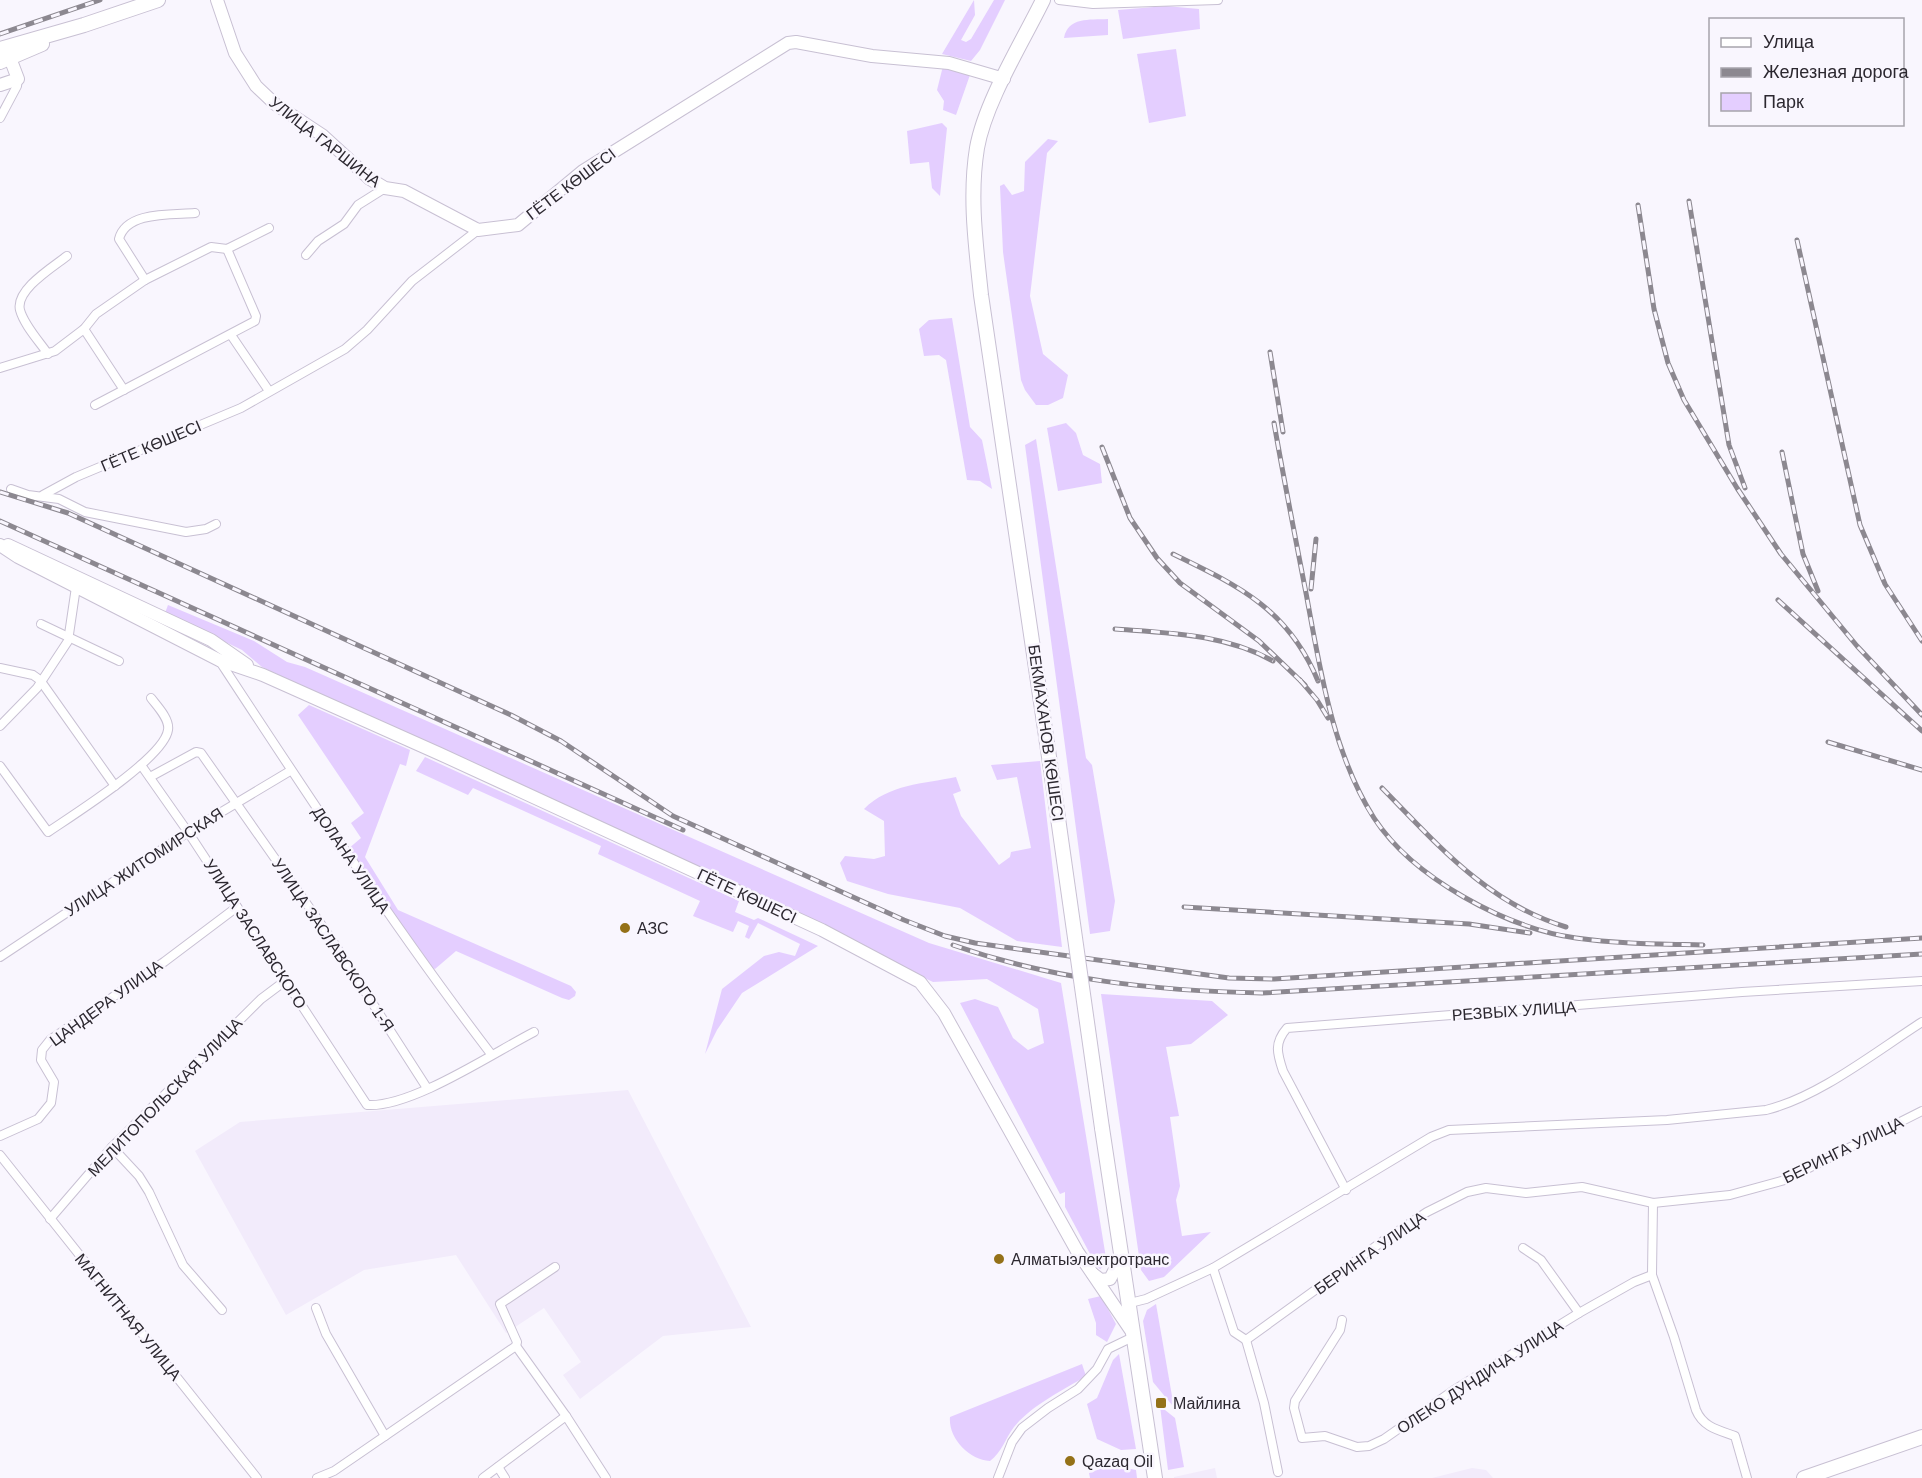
<svg xmlns="http://www.w3.org/2000/svg" width="1922" height="1478" font-family="Helvetica,sans-serif">
<style>
.built{fill:#f2ebfb}
.green{fill:#e4ceff}
.lines{fill:none;stroke-linecap:round;stroke-linejoin:round}
.street-casing{stroke:#c8c0d3;stroke-width:10}
.secondary-casing{stroke:#c8c0d3;stroke-width:14}
.primary-casing{stroke:#c8c0d3;stroke-width:16}
.street{stroke:#fff;stroke-width:8}
.secondary{stroke:#fff;stroke-width:12}
.primary{stroke:#fff;stroke-width:14}
.rail-casing{stroke:#8c8890;stroke-width:5}
.rail{stroke:#f9f6fe;stroke-width:3;stroke-dasharray:9;stroke-linecap:butt}
.primary-bridge-casing{stroke:#c8c0d3;stroke-width:16;stroke-linecap:butt}
.primary-bridge{stroke:#fff;stroke-width:14}
.poi-dot{fill:#947118;stroke:#f9f6fe;stroke-width:2}
.labels{text-anchor:middle;dominant-baseline:central;stroke-width:5;stroke-linejoin:round;paint-order:stroke}
.street-label{font-size:16px;fill:#2c2830;stroke:#f9f6fe}
.poi-label{font-size:16px;fill:#2c2830;stroke:#f9f6fe;text-anchor:start}
</style>
<rect width="100%" height="100%" fill="#f9f6fe"/>
<g class="built">
<path d="M628,1090l123,237 -88,9 -83,63 -17,-24 18,-13 -37,-54 -38,25 -50,-78 -92,15 -78,45 -91,-164 45,-29z"/>
<path d="M1215,1468l2,10h-43v-1z"/>
<path d="M1472,1468l14,2 7,8h-61z"/>
</g>
<g class="green">
<path d="M974,0l1,15 -14,25 5,2 5,-3 23,-39h11l-25,50 -9,11 -29,-7z"/>
<path d="M1166,6l33,3 1,20 -77,10 -5,-29z"/>
<path d="M1108,19v16l-44,3c4,-21 25,-18 44,-19z"/>
<path d="M1176,49l10,67 -37,7 -12,-69z"/>
<path d="M943,66l28,6 -15,43 -13,-5 1,-9 -7,-11z"/>
<path d="M942,123l5,5 -7,68 -8,-8 -3,-26 -19,2 -3,-33z"/>
<path d="M1048,139l10,2 -11,12 -17,143 13,58 25,21 -5,23 -15,7h-12l-11,-15 -4,-10 -18,-128 -3,-66 4,-2 8,11 12,-4 1,-29z"/>
<path d="M952,318l18,109 12,13 10,49 -12,-8 -13,-1 -21,-120 -7,-5 -15,1 -5,-27 10,-9z"/>
<path d="M1066,423l10,10 7,22 17,9 2,19 -44,8 -11,-63z"/>
<path d="M1036,439l50,319 6,7 23,136 -5,30 -20,3 -65,-489z"/>
<path d="M168,605l86,36 33,21 18,5 624,276 132,40 46,281 -7,5 -3,-2 -32,-60v-15l-5,2 -100,-191 15,-4 23,8 15,31 15,12 16,-7 -6,-34 -51,-30 -54,3 -671,-315 -20,-17 -77,-37z"/>
<path d="M309,705l101,45 -4,16 -6,-2 -35,93 33,53 173,76 5,6 -1,4 -6,4 -7,-2 -106,-47 -21,18 -16,-6 -69,-98 -2,-16 13,-11 -10,-15 13,-10 -66,-98z"/>
<path d="M425,757l314,144 -4,11 19,8 4,-2 60,28 -76,47 -25,37 -12,24 17,-65 42,-33 15,-4 16,4 5,-12 -42,-21 -9,16 -4,-2 4,-11 -11,-5 -5,11 -40,-16 7,-15 -102,-47 3,-8 -128,-58 -5,7 -52,-24z"/>
<path d="M1040,761l22,186 -45,-6 -57,-33 -72,-14 -41,-13 -7,-18 5,-7 29,3 11,-3 -1,-35 -20,-12c25,-25 59,-25 92,-32l5,14 -8,3 8,22 38,49 11,-8 1,-5 20,-4 -14,-71 -20,3 -6,-15z"/>
<path d="M1101,994l111,7 16,14 -37,29 -25,3 13,69 -9,1 10,69 -4,14 6,36 29,-4 -47,45 -15,4 -8,-11z"/>
<path d="M1101,1296l15,28 -9,18 -11,-7v-12l-8,-24z"/>
<path d="M1156,1304l16,92v9l-19,-23 -10,-61 4,-11z"/>
<path d="M1119,1354l17,95 -15,1 -24,-11 -10,-35 10,-6 16,-38z"/>
<path d="M1082,1364l4,12c-24,15 -54,29 -72,51 -9,12 -12,25 -24,34 -21,-1 -42,-23 -40,-44z"/>
<path d="M1160,1406l15,12 9,49 -16,3z"/>
<path d="M1111,1465l25,5 1,8h-47l-1,-5z"/>
</g>
<g class="lines">
<defs>
<g id="street">
<path d="M1059,0l34,4 125,-4"/>
<path d="M0,118l17,-32 1,-7"/>
<path d="M306,255l12,-14 26,-17 14,-19 27,-17"/>
<path d="M145,280l-26,-41c7,-28 53,-24 76,-26"/>
<path d="M84,329l40,61"/>
<path d="M231,335l38,56"/>
<path d="M48,354c-9,-13 -24,-29 -28,-44 -5,-20 33,-43 47,-54"/>
<path d="M0,368l55,-17 29,-22 12,-15 49,-34 66,-33 16,2 42,-21"/>
<path d="M95,405l160,-84 1,-5 -29,-67"/>
<path d="M11,489l17,6 31,4 26,13 101,20 20,-3 10,-5"/>
<path d="M43,495l33,-18 165,-69 104,-59 22,-19 45,-49 66,-51"/>
<path d="M41,624l78,37"/>
<path d="M219,660c88,134 175,267 272,394"/>
<path d="M0,668l33,7 7,5 75,106"/>
<path d="M0,726l37,-38 31,-47 8,-54"/>
<path d="M141,765l47,67 179,273c44,3 126,-52 167,-73"/>
<path d="M0,766l48,66c25,-17 116,-74 120,-102 2,-11 -11,-24 -17,-32"/>
<path d="M150,777l46,-25 5,1 129,184 97,151"/>
<path d="M0,957l188,-125 102,-61"/>
<path d="M0,1136l38,-17 13,-16 3,-21 -13,-22 1,-10 8,-10 114,-78 73,-55"/>
<path d="M112,1147l27,29 10,16 34,73 39,45"/>
<path d="M0,1155l257,323"/>
<path d="M1346,1190l-63,-119c-6,-18 -9,-28 4,-43l455,-36 180,-11"/>
<path d="M1653,1203l-1,72 22,62 22,73c7,17 22,20 39,26l12,42"/>
<path d="M50,1219l62,-72 149,-148 24,-18"/>
<path d="M1523,1248l18,12 38,53"/>
<path d="M1213,1268l21,64 12,8"/>
<path d="M1130,1303l16,-4 67,-31 218,-131 18,-7 218,-10 99,-10c53,-13 109,-58 156,-88"/>
<path d="M316,1308l10,26 59,102"/>
<path d="M1342,1320l-2,10 -45,71 -1,7 8,30 23,-2 32,11 12,-1 15,-7 70,-49 125,-77 55,-31 18,-7"/>
<path d="M1246,1340l137,-99 44,-29 40,-20 19,-4 40,5 56,-6 71,16 77,-8 55,-15 137,-69"/>
<path d="M1246,1340l18,63 14,69"/>
<path d="M516,1346l50,70 40,62"/>
<path d="M498,1467l7,11"/>
<path d="M317,1478l17,-7 182,-125 1,-4 -17,-38 55,-37"/>
<path d="M483,1478l83,-62"/>
<path d="M998,1478l14,-36 10,-14 26,-20 30,-19 19,-20 11,-20 27,-13"/>
</g>
<g id="secondary">
<path d="M217,0l18,53 21,33 19,18 47,31 48,44 15,9 19,3 74,39 40,-5 65,-54 205,-128 8,-1 76,14 77,7 55,16"/>
<path d="M0,85l18,-6 -8,-21"/>
<path d="M0,545l18,12 201,103 44,15 177,79 382,176 98,52 24,31 133,238 55,81"/>
<path d="M8,545l203,95 36,25"/>
<path d="M1093,1274l8,6 9,-1 12,-23"/>
</g>
<g id="primary">
<path d="M1043,0c-21,43 -58,102 -66,148 -8,49 -1,98 4,147l76,516"/>
<path d="M0,49l84,-24 74,-25"/>
<path d="M0,62l42,-18"/>
<path d="M1102,1128l53,350"/>
<path d="M1804,1478l118,-41"/>
</g>
</defs>
<use href="#street" class="street-casing"/>
<use href="#secondary" class="secondary-casing"/>
<use href="#primary" class="primary-casing"/>
<use href="#street" class="street"/>
<use href="#secondary" class="secondary"/>
<use href="#primary" class="primary"/>
<defs>
<g id="rail">
<path d="M0,34l100,-34"/>
<path d="M1689,201l40,244 16,43"/>
<path d="M1638,205l16,104 14,54 16,37 53,88 44,66 76,92 65,69"/>
<path d="M1797,240l63,285 25,59 37,57"/>
<path d="M1270,352l13,80"/>
<path d="M1274,423c10,57 21,113 32,170 14,75 26,159 68,225 39,60 132,110 202,120 42,6 85,6 127,7"/>
<path d="M1102,447l28,71 27,40 23,25 79,58 46,44"/>
<path d="M1782,452l21,102 15,37"/>
<path d="M0,492l68,21 443,202 50,26 112,75 231,104 41,16 30,7 254,35 45,1 648,-41"/>
<path d="M0,521l683,309"/>
<path d="M1173,554c66,32 115,55 145,127"/>
<path d="M1311,589l5,-50"/>
<path d="M1778,600l144,131"/>
<path d="M1115,629c54,4 110,5 158,32"/>
<path d="M1300,680l17,20 11,18"/>
<path d="M1828,742l94,28"/>
<path d="M1382,788c56,57 105,115 184,139"/>
<path d="M1184,907l285,17 61,9"/>
<path d="M953,945c100,35 204,46 309,48l660,-39"/>
</g>
</defs>
<use href="#rail" class="rail-casing"/>
<use href="#rail" class="rail"/>
<defs>
<path id="primary-bridge" d="M1057,811l45,317"/>
</defs>
<use href="#primary-bridge" class="primary-bridge-casing"/>
<use href="#primary-bridge" class="primary-bridge"/>
</g>
<g class="poi-dot">
<circle cx="625" cy="928" r="6"/>
<circle cx="999" cy="1259" r="6"/>
<rect x="1155" y="1397" width="12" height="12" rx="3"/>
<circle cx="1070" cy="1461" r="6"/>
</g>
<g class="labels">
<g class="street-label">
<text transform="translate(325 142) rotate(38)">УЛИЦА ГАРШИНА</text>
<text transform="translate(571 184) rotate(-37)">ГЁТЕ КӨШЕСІ</text>
<text transform="translate(151 446) rotate(-23)">ГЁТЕ КӨШЕСІ</text>
<text transform="translate(1046 733) rotate(82)">БЕКМАХАНОВ КӨШЕСІ</text>
<text transform="translate(351 860) rotate(56)">ДОЛАНА УЛИЦА</text>
<text transform="translate(144 862) rotate(-33)">УЛИЦА ЖИТОМИРСКАЯ</text>
<text transform="translate(747 896) rotate(25)">ГЁТЕ КӨШЕСІ</text>
<text transform="translate(255 934) rotate(57)">УЛИЦА ЗАСЛАВСКОГО</text>
<text transform="translate(333 945) rotate(56)">УЛИЦА ЗАСЛАВСКОГО 1-Я</text>
<text transform="translate(106 1003) rotate(-36)">ЦАНДЕРА УЛИЦА</text>
<text transform="translate(1514 1011) rotate(-4)">РЕЗВЫХ УЛИЦА</text>
<text transform="translate(165 1097) rotate(-46)">МЕЛИТОПОЛЬСКАЯ УЛИЦА</text>
<text transform="translate(1843 1150) rotate(-26)">БЕРИНГА УЛИЦА</text>
<text transform="translate(1370 1253) rotate(-35)">БЕРИНГА УЛИЦА</text>
<text transform="translate(128 1317) rotate(51)">МАГНИТНАЯ УЛИЦА</text>
<text transform="translate(1480 1377) rotate(-33)">ОЛЕКО ДУНДИЧА УЛИЦА</text>
</g>
<g class="poi-label">
<text x="637" y="928">АЗС</text>
<text x="1011" y="1259">Алматыэлектротранс</text>
<text x="1173" y="1403">Майлина</text>
<text x="1082" y="1461">Qazaq Oil</text>
</g>
</g>
<rect x="1709" y="18" width="195" height="108" fill="#f9f6fe" stroke="#a7a4ac" stroke-width="1.5"/>
<rect x="1721" y="38" width="30" height="9" fill="#ffffff" stroke="#a7a4ac" stroke-width="1.5"/>
<text x="1763" y="48" font-size="18" fill="#2c2830">Улица</text>
<rect x="1721" y="68" width="30" height="9" fill="#8c8890" stroke="#a7a4ac" stroke-width="1.5"/>
<text x="1763" y="78" font-size="18" fill="#2c2830">Железная дорога</text>
<rect x="1721" y="93" width="30" height="18" fill="#e4ceff" stroke="#a7a4ac" stroke-width="1.5"/>
<text x="1763" y="108" font-size="18" fill="#2c2830">Парк</text>
</svg>
